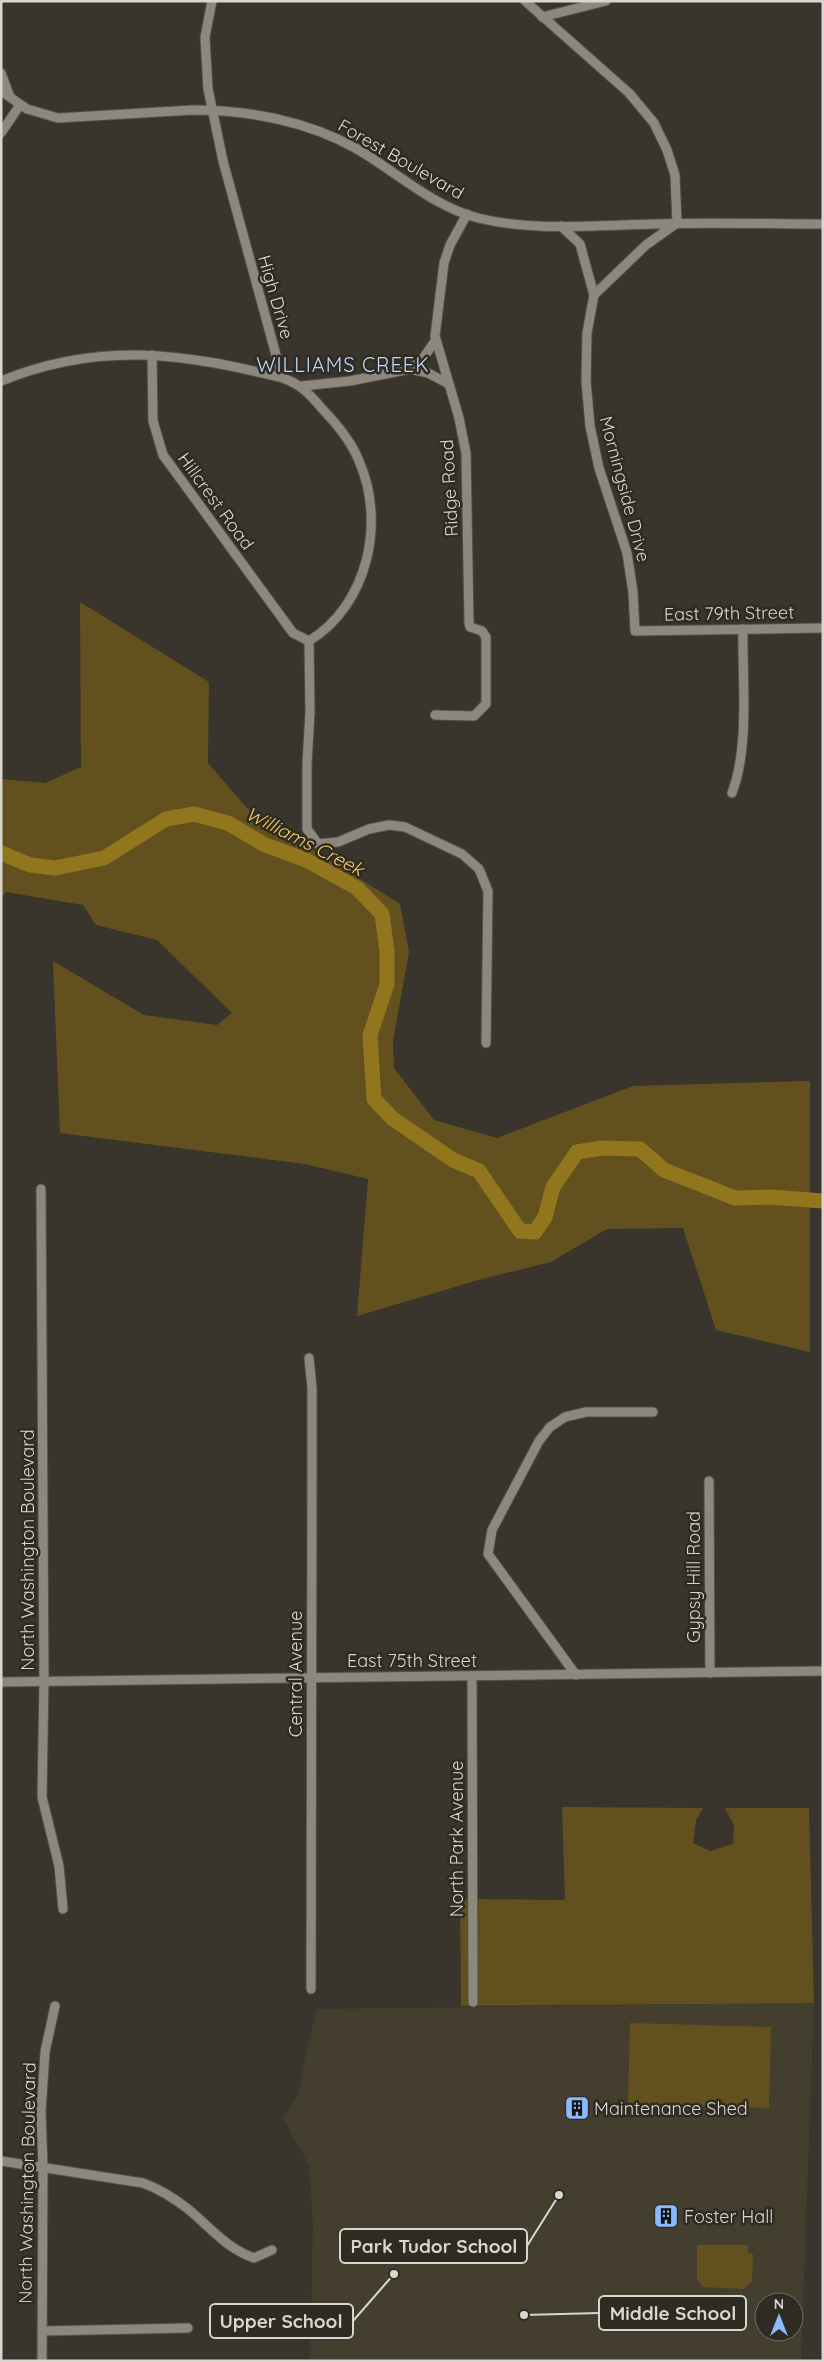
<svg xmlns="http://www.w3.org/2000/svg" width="824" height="2362" font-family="Quicksand,sans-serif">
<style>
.built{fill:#443e2f;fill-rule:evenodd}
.green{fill:#62511f}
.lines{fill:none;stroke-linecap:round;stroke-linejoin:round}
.river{stroke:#92761d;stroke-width:15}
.minor-casing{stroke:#545149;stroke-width:11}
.minor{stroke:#8c887e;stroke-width:9}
.labels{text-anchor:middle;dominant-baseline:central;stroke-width:5;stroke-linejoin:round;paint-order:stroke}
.street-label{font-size:18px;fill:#d8d6d0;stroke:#2e2b22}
.poi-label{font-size:18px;fill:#d8d6d0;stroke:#2e2b22;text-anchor:start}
.water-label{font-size:19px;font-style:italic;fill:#f2cc5a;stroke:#2e2b22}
.quarter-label{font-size:20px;letter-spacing:1px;fill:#bdd8fe;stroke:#2e2b22}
.leader{fill:none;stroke:#d8d6d0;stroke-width:2}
.callout-dot{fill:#d8d6d0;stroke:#2e2b22;stroke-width:2}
.callout{fill:#2e2b22;stroke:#d8d6d0;stroke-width:2}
.callout-label{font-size:19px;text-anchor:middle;font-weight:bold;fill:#d8d6d0}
</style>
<rect width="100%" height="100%" fill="#39352c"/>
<path class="built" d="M814,2003l-13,358h-491l3,-136 -4,-60 -26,-47 16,-24 4,-28 14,-57zM764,2302h30v30h-30z"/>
<g class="green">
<path d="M80,602l129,80 -1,81 39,45 153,96 9,48 -16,89 1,27 40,52 63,18 136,-52 177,-5v271l-94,-22 -33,-102 -76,1 -56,33 -69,17 -125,37 11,-137 -63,-15 -245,-31 -7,-172 91,54 73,10 15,-12 -75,-73 -61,-15 -13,-20 -77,-13 -5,6v-119l44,4 36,-16z"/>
<path d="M562,1807l141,1 -7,12 -3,23 17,8 23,-7 1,-19 -9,-17h84l5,195 -353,3 -1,-107 105,1z"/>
<path d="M630,2023l141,4 -2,81 -141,-4z"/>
<path d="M697,2245h51v8l5,1 -1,27 -8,8 -41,-2 -6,-8z"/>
</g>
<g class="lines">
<path class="river" d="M1,853l29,12 25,3 49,-10 62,-39 28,-5 34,9 35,21 43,16 51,28 25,26 5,37v33l-17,51 4,64 19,20 28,19 32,22 26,11 41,60 15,1 10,-15 8,-30 24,-35 25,-4 38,1 24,21 71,28 35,-1 53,4"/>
<defs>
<g id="minor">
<path d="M212,1l-7,36 3,52 15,72 53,194 7,23c22,8 29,20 44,36 13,14 25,29 32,47 27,61 9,144 -50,180"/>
<path d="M525,1l104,92 25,30 13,27 8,25 2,48 -31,22 -52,50 -7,38 -1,48 4,45 9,42 28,85 6,39 2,39 188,-3"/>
<path d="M542,17l64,-16"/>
<path d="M1,73l9,24"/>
<path d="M1,91l26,18 31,9 135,-8c55,0 115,11 164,39 41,24 75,57 121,69 57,14 120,7 178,6 55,-2 111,0 167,0"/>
<path d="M1,133l19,-28"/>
<path d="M561,226l19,18 14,51"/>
<path d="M152,355l1,66 10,34 130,178 16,8"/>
<path d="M410,369l14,-12 11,-16"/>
<path d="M1,381c99,-40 182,-28 282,-3"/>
<path d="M302,386l48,-5 60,-12 18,4 19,10"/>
<path d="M309,641l1,71 -3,52v65l11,15 20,-2 31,-13 20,-4 16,2 57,27 17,15 9,22 -2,152"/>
<path d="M435,715l39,1 12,-12v-67l-4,-6 -12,-4 -1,-4 -3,-170 -7,-35 -24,-82 9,-73 6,-18 17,-31"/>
<path d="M732,793c18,-48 10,-113 11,-164"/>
<path d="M41,1189l3,492 -2,116 17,69 4,43"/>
<path d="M309,1358l3,30v90l-1,511"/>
<path d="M709,1481l1,192"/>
<path d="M576,1675l-88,-121 4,-24 47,-89 11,-14 15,-10 21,-5h67"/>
<path d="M472,1676l1,326"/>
<path d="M1,1682l822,-11"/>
<path d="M1,2161l142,22c16,6 31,15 45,26 22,18 38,39 66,49l18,-8"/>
<path d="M42,2331l146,-3"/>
<path d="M42,2361l1,-194 -2,-55 4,-60 10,-46"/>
</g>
</defs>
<use href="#minor" class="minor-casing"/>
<use href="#minor" class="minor"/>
</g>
<defs>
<symbol id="building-square" viewBox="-11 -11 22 22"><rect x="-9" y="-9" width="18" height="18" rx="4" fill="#8abafc" stroke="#2e2b22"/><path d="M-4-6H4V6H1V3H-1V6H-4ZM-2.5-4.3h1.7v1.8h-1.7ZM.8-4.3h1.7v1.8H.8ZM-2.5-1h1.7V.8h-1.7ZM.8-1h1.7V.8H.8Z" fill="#111"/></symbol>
</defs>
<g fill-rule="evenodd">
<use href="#building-square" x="563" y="2094" width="28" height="28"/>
<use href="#building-square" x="652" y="2202" width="28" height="28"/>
</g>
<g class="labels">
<g class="street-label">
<text transform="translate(401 159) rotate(30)">Forest Boulevard</text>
<text transform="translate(276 297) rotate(74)">High Drive</text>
<text transform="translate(449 488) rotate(-93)">Ridge Road</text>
<text transform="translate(625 489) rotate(75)">Morningside Drive</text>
<text transform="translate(216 501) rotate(54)">Hillcrest Road</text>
<text transform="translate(729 613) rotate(-1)">East 79th Street</text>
<text transform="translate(27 1550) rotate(-90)">North Washington Boulevard</text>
<text transform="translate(693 1577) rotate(-90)">Gypsy Hill Road</text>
<text x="412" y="1660">East 75th Street</text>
<text transform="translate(295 1674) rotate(-90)">Central Avenue</text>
<text transform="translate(456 1839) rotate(-90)">North Park Avenue</text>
<text transform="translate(27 2183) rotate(-89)">North Washington Boulevard</text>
</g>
<g class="poi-label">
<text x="594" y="2108">Maintenance Shed</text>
<text x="684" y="2216">Foster Hall</text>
</g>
<g class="water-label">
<text transform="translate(305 841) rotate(27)">Williams Creek</text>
</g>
<g class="quarter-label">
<text x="343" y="364">WILLIAMS CREEK</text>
</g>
</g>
<path class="leader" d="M559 2195L527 2246M524 2315L599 2313M394 2274L353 2321"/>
<g class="callout-dot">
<circle cx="559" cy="2195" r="5"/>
<circle cx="524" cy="2315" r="5"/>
<circle cx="394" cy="2274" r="5"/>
</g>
<g class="callout">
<rect x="340" y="2229" width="187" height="34" rx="5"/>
<rect x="599" y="2296" width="147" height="34" rx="5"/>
<rect x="210" y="2304" width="143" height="34" rx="5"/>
</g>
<g class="callout-label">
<text x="434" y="2253">Park Tudor School</text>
<text x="673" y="2320">Middle School</text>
<text x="281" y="2328">Upper School</text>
</g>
<rect width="824" height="2362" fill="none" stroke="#d8d6d0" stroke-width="5"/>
<g transform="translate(779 2317)"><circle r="24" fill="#2e2b22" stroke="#726f68"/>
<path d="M0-4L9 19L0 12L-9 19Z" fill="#8abafc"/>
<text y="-8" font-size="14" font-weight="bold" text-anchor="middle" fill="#d8d6d0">N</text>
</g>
</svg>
